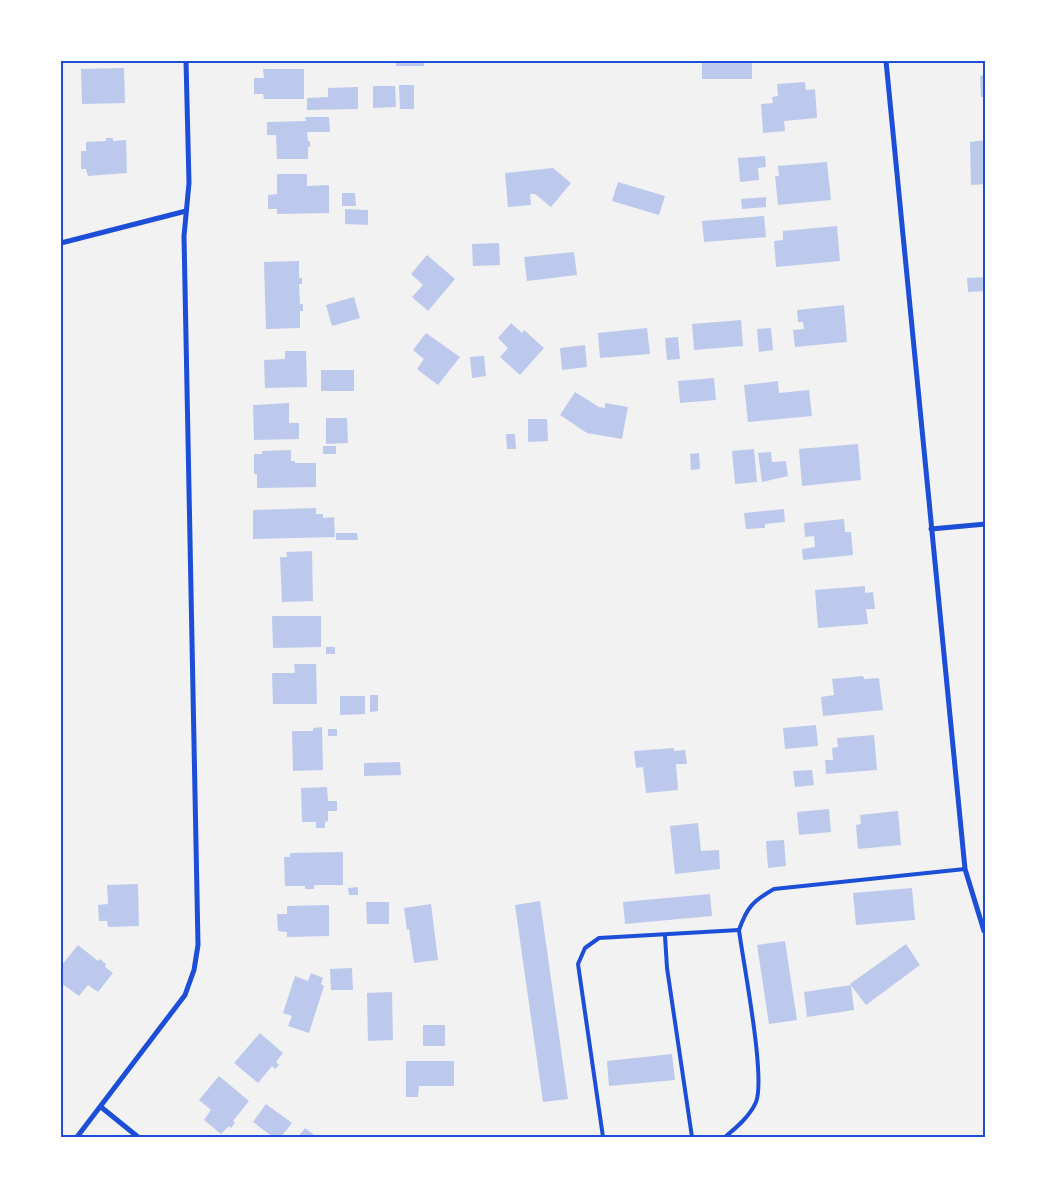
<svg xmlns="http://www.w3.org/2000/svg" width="1047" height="1198" font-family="'Fira Sans Condensed',sans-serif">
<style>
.building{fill:#bdc9ec}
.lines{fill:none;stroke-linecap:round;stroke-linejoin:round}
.service{stroke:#1d4ed8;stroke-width:4}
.minor{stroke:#1d4ed8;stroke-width:5}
.neatline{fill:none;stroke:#1d4ed8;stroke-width:2}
</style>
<rect width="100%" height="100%" fill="#f2f2f2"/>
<g class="building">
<rect x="396" y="61" width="28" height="5"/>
<rect x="702" y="61" width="50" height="18"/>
<path d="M124,68l1,35 -43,1 -1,-35z"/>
<path d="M263,69h41v30h-40l-1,-5h-9v-16h10z"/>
<path d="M983,70h3v27h-5l-1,-21 4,-1z"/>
<path d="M805,82l1,8 9,-1 2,29 -33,3 1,10 -22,2 -2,-29 12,-1 -1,-6 6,-1 -1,-12z"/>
<path d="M399,85h15v24h-14z"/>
<path d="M373,86h22l1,21 -23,1z"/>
<path d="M358,87v22l-51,1v-12l21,-1v-9z"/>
<path d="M305,117h24l1,15h-23l1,9h2v6h-2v12h-31l-1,-24h-9v-13l39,-1z"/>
<path d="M106,138h7v3l13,-1 1,33 -39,3 -2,-7h-5v-18h5v-9l20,-1z"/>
<path d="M986,140v44l-15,1 -1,-43z"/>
<path d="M765,156l1,11 -8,1 1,12 -19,2 -2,-24z"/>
<path d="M827,162l4,38 -53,5 -3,-29h4l-1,-10z"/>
<path d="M553,168l18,15 -20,24 -16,-13h-5l1,11 -23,2 -3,-34z"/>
<path d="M277,174h30v12l22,-1v28l-52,1v-5h-9v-14l9,-1z"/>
<path d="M618,182l47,14 -6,19 -47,-14z"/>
<path d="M342,193h13l1,13h-14z"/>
<path d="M766,197v10l-24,2 -1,-10z"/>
<path d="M345,209l23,1v15l-23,-1z"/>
<path d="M764,216l2,21 -62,5 -2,-21z"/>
<path d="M837,226l3,35 -64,6 -2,-26 9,-1v-9z"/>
<path d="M499,243l1,22 -27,1 -1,-22z"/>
<path d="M574,252l3,23 -50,6 -3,-24z"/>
<path d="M427,255l28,24 -27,32 -16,-14 11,-12 -12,-11z"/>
<path d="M299,261v17h3v6h-3l1,20h3v7h-3v17l-34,1 -2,-67z"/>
<path d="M986,277v14l-18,1 -1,-14z"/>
<path d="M354,297l6,21 -28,8 -6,-21z"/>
<path d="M844,305l3,37 -52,5 -2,-17 11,-1 -1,-7h-5l-1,-12z"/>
<path d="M741,320l2,26 -49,4 -2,-26z"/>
<path d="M511,323l11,10 2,-3 20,18 -24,27 -20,-18 8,-9 -10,-10z"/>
<path d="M647,328l3,26 -50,4 -2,-25z"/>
<path d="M771,328l2,22 -14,2 -2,-23z"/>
<path d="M426,333l34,24 -22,28 -21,-16 7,-10 -11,-9z"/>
<path d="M678,337l2,22 -13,1 -2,-22z"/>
<path d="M585,345l2,22 -25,3 -2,-22z"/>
<path d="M285,351h21l1,36 -42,1 -1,-28 21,-1z"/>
<path d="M484,356l2,20 -14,2 -2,-21z"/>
<rect x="321" y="370" width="33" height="21"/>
<path d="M714,378l2,22 -36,3 -2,-22z"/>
<path d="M778,381l1,12 30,-3 3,26 -64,6 -4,-37z"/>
<path d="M575,392l24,15 6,1v-5l23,4 -6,32 -35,-6 -27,-18z"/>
<path d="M289,403v20h10v16l-45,1 -1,-35z"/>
<path d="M326,418h21l1,25 -22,1z"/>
<path d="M528,419h19l1,22 -20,1z"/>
<path d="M506,434h9l1,15h-9z"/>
<path d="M858,444l3,36 -59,6 -3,-37z"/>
<rect x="323" y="446" width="13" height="8"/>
<path d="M754,449l3,33 -22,2 -3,-33z"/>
<path d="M291,450v11h4v2h21v24l-59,1v-14h-3v-20h8v-3z"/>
<path d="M771,452l1,10 14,-1 2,15 -26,6 -4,-29z"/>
<path d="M699,453l1,16 -9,1 -1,-16z"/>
<path d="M316,508v6h7v4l11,-1 1,20 -82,2v-29z"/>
<path d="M784,509l1,13 -20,2v4l-19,1 -2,-16z"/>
<path d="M844,519l1,13h6l2,23 -50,5 -1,-11 13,-2 -1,-11 -9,1 -1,-14z"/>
<path d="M336,533h21l1,7h-22z"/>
<path d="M312,551l1,50 -31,1 -2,-45h7l-1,-5z"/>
<path d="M865,586v7l8,-1 2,17h-9l2,15 -50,4 -3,-38z"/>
<path d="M272,616h49v31l-48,1z"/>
<rect x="326" y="647" width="9" height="7"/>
<path d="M294,664h22l1,40h-44l-1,-31h23z"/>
<path d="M863,676l1,3 15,-1 4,32 -60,6 -2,-19 13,-2 -2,-16z"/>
<path d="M370,695h8v16l-8,1z"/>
<path d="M340,696h25v18l-25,1z"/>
<path d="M816,725l2,21 -33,3 -2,-21z"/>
<path d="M322,727l1,43 -30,1 -1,-40h21v-3z"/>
<rect x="328" y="729" width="9" height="7"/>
<path d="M874,735l3,35 -51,4 -1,-14h8l-1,-12 6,-1 -1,-9z"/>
<path d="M674,748v3l11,-1 2,14h-11l2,26 -32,3 -3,-26 -7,1 -2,-17z"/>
<path d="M400,762l1,13 -37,1v-13z"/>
<path d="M812,770l2,15 -19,2 -2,-16z"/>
<path d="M327,787l1,14h9v10h-9v10l-3,1v6h-9v-6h-14l-1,-34z"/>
<path d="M829,809l2,23 -32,3 -2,-23z"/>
<path d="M898,811l3,34 -43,4 -2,-24 5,-1 -1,-9z"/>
<path d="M698,823l3,28 18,-1 1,19 -45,5 -5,-48z"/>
<path d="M784,840l2,26 -18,2 -2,-27z"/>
<path d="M343,852v33h-29v4h-9v-3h-20l-1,-29h6v-4z"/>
<path d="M138,884l1,42 -31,1 -1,-6h-8l-1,-16 10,-1 -1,-19z"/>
<path d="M358,887v8h-9l-1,-7z"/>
<path d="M912,888l3,32 -59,5 -3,-32z"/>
<path d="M710,894l2,22 -87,8 -2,-22z"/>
<path d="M540,901l28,198 -25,3 -28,-197z"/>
<path d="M366,902h23v22h-22z"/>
<path d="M431,904l7,56 -24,3 -5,-34 -2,1 -3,-22z"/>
<path d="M329,905v31l-42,1v-5l-9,-1 -1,-17h10v-8z"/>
<path d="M785,941l12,79 -28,4 -12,-79z"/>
<path d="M906,944l14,21 -54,40 -16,-21z"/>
<path d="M78,945l20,16 2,-2 6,5 -1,3 8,6 -15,19 -10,-7 -9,11 -18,-13v-17z"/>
<path d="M352,968l1,22h-22l-1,-21z"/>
<path d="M311,973l12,5 -2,6 3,2 -15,47 -21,-7 4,-10 -9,-3 12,-37 13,5z"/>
<path d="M851,985l3,25 -47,7 -3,-25z"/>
<path d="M392,992l1,48 -25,1 -1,-48z"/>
<rect x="423" y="1025" width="22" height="21"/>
<path d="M260,1033l23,20 -7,9 3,3 -4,4 -3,-3 -14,17 -24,-20z"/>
<path d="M672,1054l3,26 -66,6 -2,-25z"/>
<path d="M406,1061h48v25h-35l-1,11h-12z"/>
<path d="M219,1076l30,25 -16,20 2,2 -4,5 -2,-2 -8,8 -17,-14 7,-10 -12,-10z"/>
<path d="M266,1104l26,19 -11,14h-8l-20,-15z"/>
<path d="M305,1128l12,9h-19z"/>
</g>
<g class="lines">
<g class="service">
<path d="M665,936l2,32 25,169"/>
<path d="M603,1137l-25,-173 7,-16 14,-10 140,-8"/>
<path d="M725,1137c12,-10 25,-21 31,-35 10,-25 -13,-140 -17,-172 8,-23 14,-29 35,-41l191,-20"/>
</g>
<g class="minor">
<path d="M886,61l79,808 19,62"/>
<path d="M61,243l125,-32"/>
<path d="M931,529l55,-5"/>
<path d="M101,1107l37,30"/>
<path d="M77,1137l108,-142 9,-25 4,-25 -14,-709 5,-53 -3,-122"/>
</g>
</g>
<rect width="1047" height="1198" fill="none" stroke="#ffffff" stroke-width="125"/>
<rect x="62" y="62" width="922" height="1074" class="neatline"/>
</svg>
